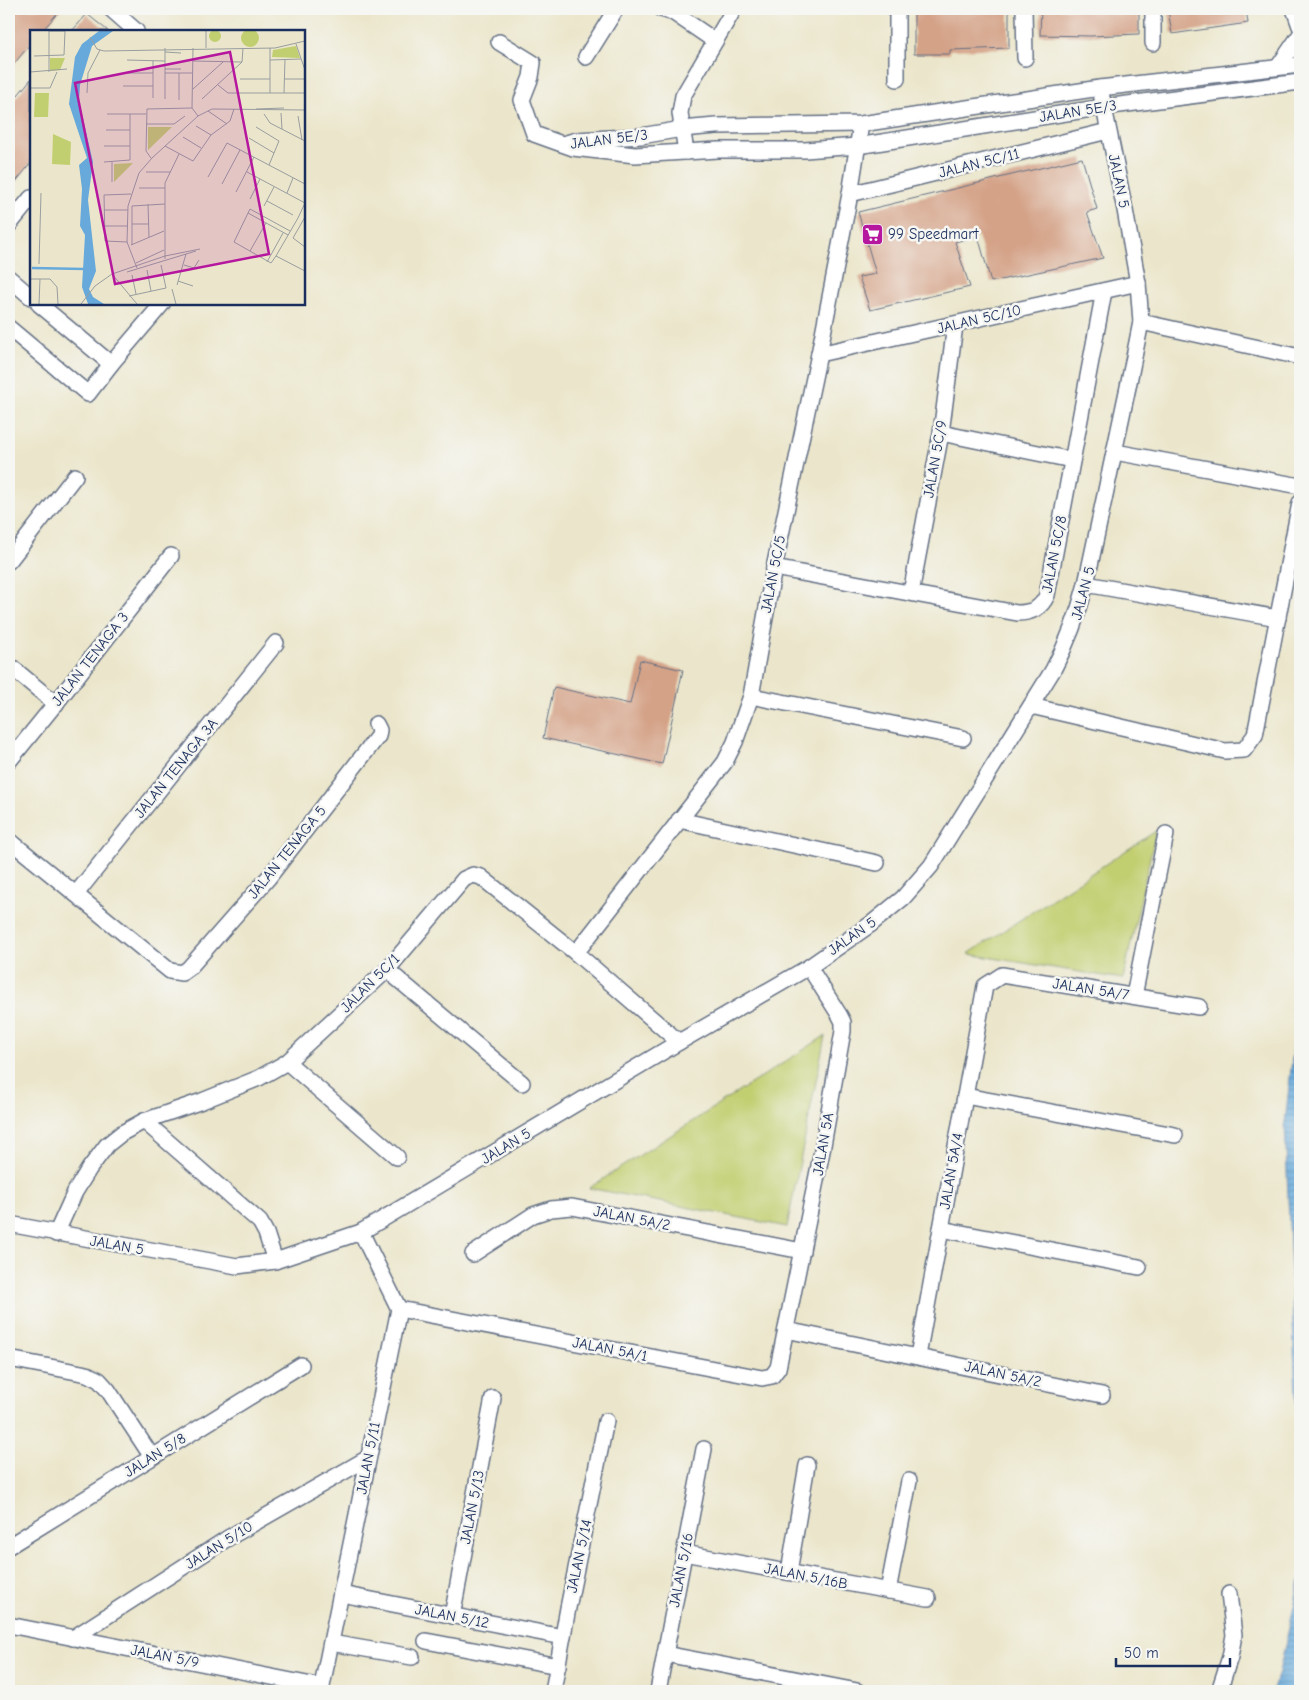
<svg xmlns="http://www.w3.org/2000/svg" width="1309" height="1700" font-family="'Comic Neue',sans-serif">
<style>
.green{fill:#c2cf71;stroke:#6e7f68}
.water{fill:url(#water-rules);stroke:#406c9c}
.building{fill:#d4a287}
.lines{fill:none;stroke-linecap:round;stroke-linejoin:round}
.street-casing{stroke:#646f84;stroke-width:18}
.street{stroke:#fff;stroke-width:15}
.labels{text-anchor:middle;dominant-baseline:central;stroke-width:5;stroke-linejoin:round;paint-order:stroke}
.street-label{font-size:15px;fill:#1b2f5e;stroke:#f6f6f2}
.poi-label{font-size:15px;fill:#1b2f5e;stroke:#f6f6f2;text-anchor:start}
.inset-river{fill:none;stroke:#66a9da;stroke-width:2.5}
.inset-road{fill:none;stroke:#989d9f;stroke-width:1}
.view{fill:#b5179e;fill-opacity:0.15;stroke:#b5179e;stroke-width:2.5}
.inset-edge{fill:none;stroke:#1b2f5e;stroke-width:2.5}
</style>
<defs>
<pattern id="water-rules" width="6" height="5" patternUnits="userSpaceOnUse" patternTransform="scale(1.25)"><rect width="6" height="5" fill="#66a9da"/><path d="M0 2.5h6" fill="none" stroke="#538ab4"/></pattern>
</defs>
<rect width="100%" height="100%" fill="#f6f6f2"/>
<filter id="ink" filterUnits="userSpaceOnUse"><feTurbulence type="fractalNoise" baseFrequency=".02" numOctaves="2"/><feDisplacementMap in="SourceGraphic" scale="10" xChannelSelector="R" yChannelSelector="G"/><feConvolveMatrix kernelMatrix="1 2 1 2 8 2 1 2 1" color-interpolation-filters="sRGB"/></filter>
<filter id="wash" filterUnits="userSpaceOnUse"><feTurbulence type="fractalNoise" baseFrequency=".0096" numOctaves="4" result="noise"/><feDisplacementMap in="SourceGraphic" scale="20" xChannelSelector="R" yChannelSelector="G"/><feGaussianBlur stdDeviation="1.12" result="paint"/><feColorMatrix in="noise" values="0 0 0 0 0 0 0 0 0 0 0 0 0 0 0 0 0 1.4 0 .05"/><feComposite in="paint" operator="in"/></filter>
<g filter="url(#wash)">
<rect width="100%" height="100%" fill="#ebe6cb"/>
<g class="green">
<path d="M1156,831l-33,148 -155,-25z"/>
<path d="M825,1036l-38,191 -198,-39z"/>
</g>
<g class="water">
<path d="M1300,1015v440l-3,-33 -12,-299 11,-100z"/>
<path d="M1300,1580v111h-28l7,-19z"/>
</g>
<g id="blocks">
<g class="building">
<path d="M9,9h52l-19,22h-11v12l-22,27z"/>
<path d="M914,9h95v39l-59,2v4h-36z"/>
<path d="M1041,9h98v25l-49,2 -50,-1z"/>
<path d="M1168,9h78l2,14 -76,11z"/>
<path d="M87,14l21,17h-36z"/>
<path d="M31,79v84l-22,27v-84z"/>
<path d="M1082,158l15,51 -10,3 16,46 -112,24 -13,-46 -23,6 15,45 -100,23 -11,-33 17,-3 -18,-62z"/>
<path d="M640,660l43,10 -21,94 -119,-26 11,-51 76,17z"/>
</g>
</g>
</g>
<g filter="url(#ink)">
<use href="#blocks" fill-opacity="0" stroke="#646f84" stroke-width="1"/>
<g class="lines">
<defs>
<g id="street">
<path d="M111,9l25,22"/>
<path d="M661,9l13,4 41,28"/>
<path d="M897,9v70"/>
<path d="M1024,9l1,49"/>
<path d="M1153,9v34"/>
<path d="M1294,9l6,17"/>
<path d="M499,42l34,21 -2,14 -9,23 12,34 39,14 62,7 83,-5h87l52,-4 247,-39 196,-25"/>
<path d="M586,57l30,-48"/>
<path d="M1278,67l22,-32"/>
<path d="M563,144l14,-4 64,-4 41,-7 34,-3 145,-2 239,-36 200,-23"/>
<path d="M686,152l-6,-39 3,-17 51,-87"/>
<path d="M850,194l258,-63"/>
<path d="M9,225l22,-27"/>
<path d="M9,278l22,19"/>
<path d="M39,304l72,60"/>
<path d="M1141,322l159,35"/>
<path d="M9,328l79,66 23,-30 51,-60"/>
<path d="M819,354l319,-71"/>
<path d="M941,433l131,27"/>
<path d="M1115,452l185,34"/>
<path d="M9,561l66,-85"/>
<path d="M774,568l243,45c14,0 24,-4 30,-18l57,-304"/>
<path d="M1086,584l192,34"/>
<path d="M911,593l30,-160 14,-108"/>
<path d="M9,665l47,39"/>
<path d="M751,696l212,42"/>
<path d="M1031,706l194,45 19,-1 11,-15 45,-232"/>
<path d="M9,761l51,-63 111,-142"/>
<path d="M679,820l198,43"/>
<path d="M9,840l161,131 12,2 7,-5 80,-91 109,-141 1,-6 -3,-6"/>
<path d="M76,894l200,-251"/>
<path d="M576,953l149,-191 10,-20 16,-46 23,-128 45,-214 31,-160 11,-70"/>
<path d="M387,970l135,113"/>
<path d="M1134,996l32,-162"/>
<path d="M287,1062l110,95"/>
<path d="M965,1096l210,39"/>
<path d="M144,1121l116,101 6,11 9,28"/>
<path d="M9,1224l228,42 38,-5 86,-29 318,-190 130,-75 62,-43 32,-26 28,-32 122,-196c15,-28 25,-55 33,-86l42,-197 13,-65 -3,-39 -13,-73 -25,-122"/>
<path d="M941,1229l198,38"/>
<path d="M56,1234l19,-42 14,-23 18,-24 15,-12 22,-12 58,-20 57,-23 28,-16 100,-92 77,-91 9,-4 8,2 95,76 103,89"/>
<path d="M473,1254l60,-39 18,-6 21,-2 230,44"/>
<path d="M399,1309l363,69 10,-2 6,-8 44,-217 21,-120v-9l-3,-6 -31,-49"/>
<path d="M786,1330l316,65"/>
<path d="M918,1356l67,-370 17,-11 197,32"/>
<path d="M9,1359l78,15 12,6 9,10 44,67"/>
<path d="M9,1546l292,-181"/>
<path d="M684,1553l244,45"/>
<path d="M789,1572l18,-107"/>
<path d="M888,1591l21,-110"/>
<path d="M341,1594l222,43"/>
<path d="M452,1616l41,-218"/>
<path d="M9,1625l313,62"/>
<path d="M73,1638l155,-100 140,-80"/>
<path d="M426,1641l132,25"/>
<path d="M331,1643l81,14"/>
<path d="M665,1654l192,37"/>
<path d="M321,1691l78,-382 -38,-77"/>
<path d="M553,1691l15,-83 38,-187"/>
<path d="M658,1691l46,-242"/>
<path d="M1219,1691l11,-34 4,-22 -5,-41"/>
</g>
</defs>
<use href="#street" class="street-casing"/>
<use href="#street" class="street"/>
</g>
</g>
<defs>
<symbol id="supermarket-square" viewBox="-11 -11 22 22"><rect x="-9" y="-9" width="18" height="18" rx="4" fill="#b5179e" stroke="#f6f6f2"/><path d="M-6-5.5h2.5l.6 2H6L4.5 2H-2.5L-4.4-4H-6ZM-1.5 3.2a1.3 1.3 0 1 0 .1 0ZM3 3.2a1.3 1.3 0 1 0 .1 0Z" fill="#fff"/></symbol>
</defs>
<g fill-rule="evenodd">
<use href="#supermarket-square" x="860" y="222" width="25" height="25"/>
</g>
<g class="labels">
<g class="street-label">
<text transform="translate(1078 111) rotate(-9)">JALAN 5E/3</text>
<text transform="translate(609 139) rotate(-7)">JALAN 5E/3</text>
<text transform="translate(979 163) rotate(-14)">JALAN 5C/11</text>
<text transform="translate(1119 181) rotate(78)">JALAN 5</text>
<text transform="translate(979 319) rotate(-13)">JALAN 5C/10</text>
<text transform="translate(935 459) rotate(-80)">JALAN 5C/9</text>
<text transform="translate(1054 554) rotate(-79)">JALAN 5C/8</text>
<text transform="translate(773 574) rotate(-79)">JALAN 5C/5</text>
<text transform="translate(1083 593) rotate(-75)">JALAN 5</text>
<text transform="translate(90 659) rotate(-52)">JALAN TENAGA 3</text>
<text transform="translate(176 768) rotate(-51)">JALAN TENAGA 3A</text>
<text transform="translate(287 852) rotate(-51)">JALAN TENAGA 5</text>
<text transform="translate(852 936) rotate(-35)">JALAN 5</text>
<text transform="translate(370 983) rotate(-45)">JALAN 5C/1</text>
<text transform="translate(1091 989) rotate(9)">JALAN 5A/7</text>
<text transform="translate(823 1144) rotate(-80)">JALAN 5A</text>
<text transform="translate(506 1146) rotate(-31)">JALAN 5</text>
<text transform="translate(951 1171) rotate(-80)">JALAN 5A/4</text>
<text transform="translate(632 1218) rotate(11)">JALAN 5A/2</text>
<text transform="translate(117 1245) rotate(10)">JALAN 5</text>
<text transform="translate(610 1349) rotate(11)">JALAN 5A/1</text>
<text transform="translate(1003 1374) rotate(12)">JALAN 5A/2</text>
<text transform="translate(155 1455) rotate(-32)">JALAN 5/8</text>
<text transform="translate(368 1458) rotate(-79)">JALAN 5/11</text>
<text transform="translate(472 1507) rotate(-79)">JALAN 5/13</text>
<text transform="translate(219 1545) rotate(-32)">JALAN 5/10</text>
<text transform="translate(579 1556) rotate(-78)">JALAN 5/14</text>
<text transform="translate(681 1570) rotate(-79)">JALAN 5/16</text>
<text transform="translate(806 1576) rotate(11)">JALAN 5/16B</text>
<text transform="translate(452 1616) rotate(11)">JALAN 5/12</text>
<text transform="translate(165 1656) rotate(11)">JALAN 5/9</text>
</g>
<g class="poi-label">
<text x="888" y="234">99 Speedmart</text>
</g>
</g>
<g transform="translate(30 30)">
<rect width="275" height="275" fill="#ebe6cb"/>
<path d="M211 8a9 9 0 1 1 18 0a9 9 0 1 1-18 0ZM179 6a6 6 0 1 1 12 0a6 6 0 1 1-12 0ZM266,16l4,12 -28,-1 1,-7zM20,28h15l-5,12 -10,1zM5,63h14l-1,24h-14zM118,97h24l-24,23zM23,104l18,8 -1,23 -18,-1zM103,133l-19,19v-18z" fill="#c2cf71"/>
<path d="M69,1h14l-21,15 -12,39 -1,16 14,61 -5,38 8,71 -7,18 4,8 11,7h-16l-6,-17 3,-52 -5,-9 2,-37 -3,-24 8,-7 -18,-54 6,-47 7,-13z" fill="#66a9da"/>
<path class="inset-river" d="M2,238l52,1"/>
<path class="inset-road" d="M19,1h16M176,1v17M60,7l7,12 7,2 171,-3 30,-7M266,14l9,26M163,18l-1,60 6,8M240,18v45M135,22l16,1M4,26l30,-1 1,-24M97,30l38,1M240,30l31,-1M123,31v37M163,31l49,1M135,39h16M0,42l37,-3M19,42v-41M95,43h28M135,43h27M149,43v27M210,49h30M254,49h21M188,55l10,8h77M93,56h30M0,58h20l7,-16M163,59l30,-27M57,63l1,-20 12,-23M254,63l1,-34M135,69v-51M172,69l40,-37 1,-14M226,79l28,-1M178,81l19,13M251,83l1,16M77,84h39M234,84l6,9 35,18M268,86l4,24M116,94h28l11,-8M166,96l15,9M226,97l23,14 -10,24M76,100h24M153,107l18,11M219,108l25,15M74,116h26M135,116l28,15 18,-26 19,-14 4,-12M121,128l-5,-7 1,-42 45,-1M74,132l26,-2v-46M116,142h24M217,142l58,31 -7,15 -22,38 -5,7 -37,-21 16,-33 40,22M178,147l19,-34 78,41M0,151v123M82,152v-20M192,154l18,-34M109,158h26M206,162l18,-35M257,163l6,-15M220,169l10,-20M237,171l26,14M118,174l1,33M234,176l10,-19M74,180h24M218,183l40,22M275,187l-12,21 12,9M102,194h16M74,196h23M97,212l-22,-1 -1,-46 27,-1M101,215l33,-14M102,215v-39l33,-2M220,221l16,-28M246,226l29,15M135,229v-76l14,-29M237,232l16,-29M106,233l28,-13M9,234l2,-71M154,235l10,3 5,-8M107,238l-10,-26 1,-36 11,-33 13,-15 46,-42 14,-7 93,1M117,240l4,21M97,242l69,-21M82,244l25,30M102,245l4,19M1,249h19l7,8 1,17M148,251l15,5M147,255l9,-31M142,259l4,15M99,266l37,-8 -5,-23M9,274l1,-25M51,274l14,-18 17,-12 53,-18 35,-7"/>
<path class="view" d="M200,22l39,202 -154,30 -40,-201z"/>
<rect width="275" height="275" class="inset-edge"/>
</g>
<rect width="1309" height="1700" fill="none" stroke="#f6f6f2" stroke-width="30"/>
<path d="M1116 1658v8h114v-8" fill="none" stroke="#1b2f5e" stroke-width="2.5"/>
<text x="1124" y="1658" font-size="15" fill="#1b2f5e" stroke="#f6f6f2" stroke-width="4" paint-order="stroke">50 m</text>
</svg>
